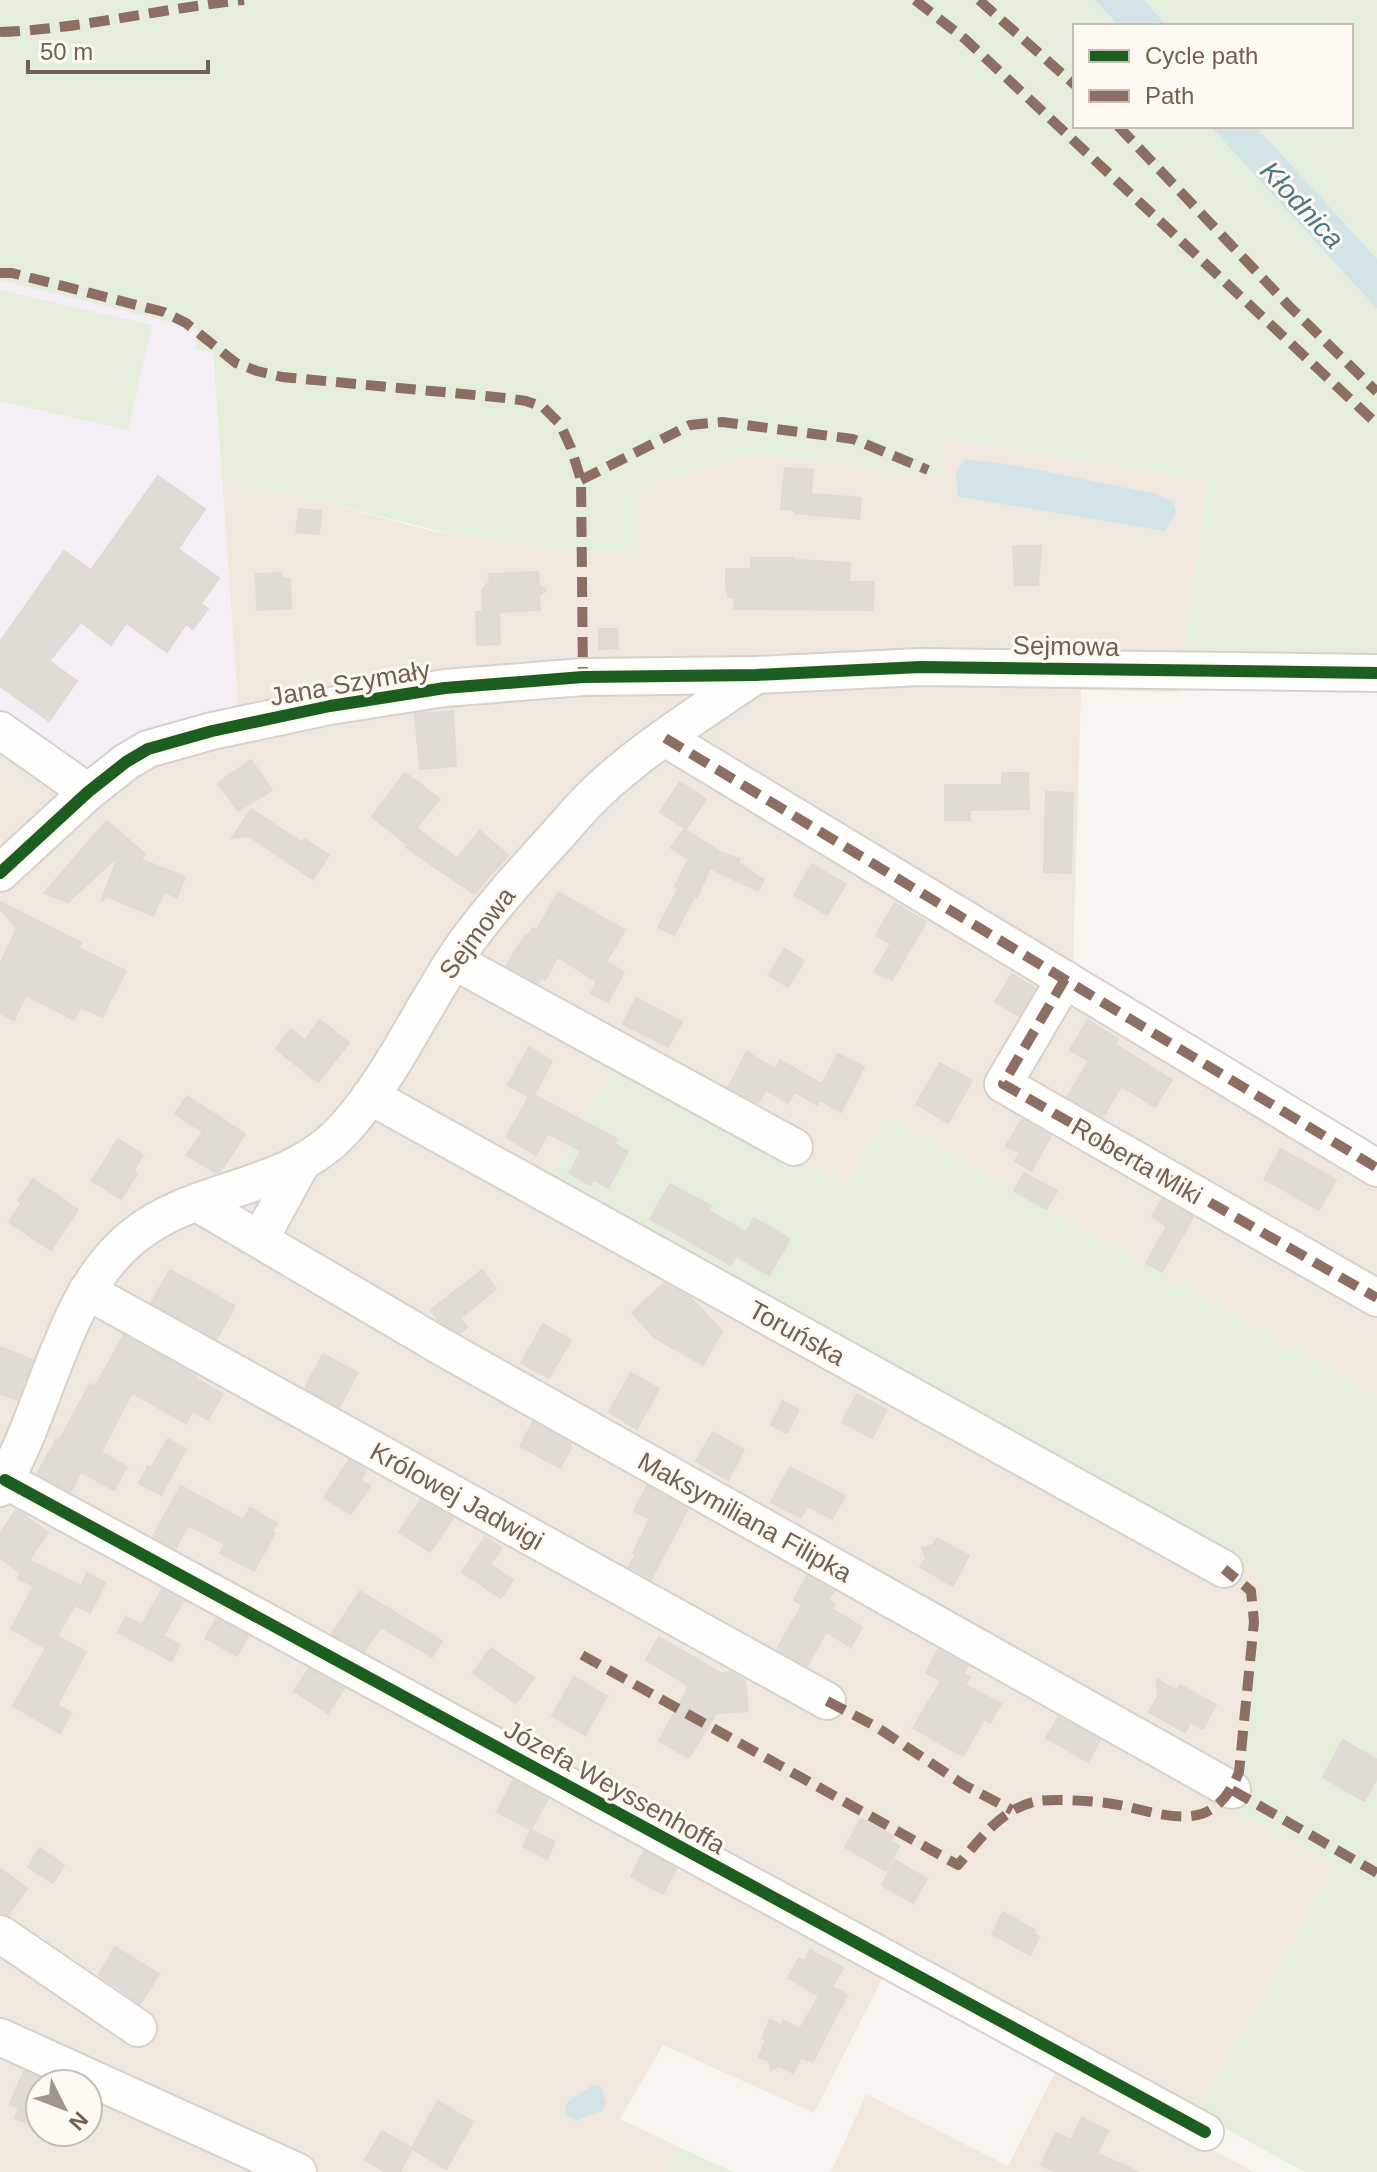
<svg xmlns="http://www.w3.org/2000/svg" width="1377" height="2172" font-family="Arial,sans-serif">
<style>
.residential{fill:#f0e8df;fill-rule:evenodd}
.education{fill:#f5eef4}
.green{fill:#e5eedc}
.water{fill:#d2e4e7}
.building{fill:#e1dbd5;stroke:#e0dad3;stroke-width:2}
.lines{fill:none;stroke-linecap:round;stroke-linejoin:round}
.minor-casing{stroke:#d6d1cb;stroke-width:40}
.minor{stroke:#fefefd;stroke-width:36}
.quiet{stroke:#8d6e63;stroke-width:10;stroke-dasharray:20 10;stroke-linecap:butt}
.cycleway-casing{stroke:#fefaf3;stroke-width:17}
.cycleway{stroke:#1b5e20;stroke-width:12}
.labels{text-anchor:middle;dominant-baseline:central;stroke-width:6;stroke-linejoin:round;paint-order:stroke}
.street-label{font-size:26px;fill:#746051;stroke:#fefaf3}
.water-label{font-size:28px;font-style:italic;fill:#4c7885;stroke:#fefaf3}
</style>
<rect width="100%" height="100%" fill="#f8f5f0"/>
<g class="residential">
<path d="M941,437l267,44 -29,211 -98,-2 -8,274 304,187v245l-492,-279 -38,68 -228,-126 -71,121 718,398 -30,233 100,54 -139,248 -299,-165 -84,165 -151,-68 -43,74 61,29 -14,24h-667v-1463l89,60 67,-40 82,-23 -16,-226 97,21 113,30 140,20 65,2 -1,-64 114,-35 193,22zM40,2084h48v48h-48z"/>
<path d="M1058,2066l196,106h-423l35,-78 142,72z"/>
</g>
<path class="education" d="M0,280l211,52 27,374 -82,23 -67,41 -89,-61z"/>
<g class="green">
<path d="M0,0h1095l24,26h-44v100h135l167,183v355l-194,-1 25,-182 -266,-44 1,39 -193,-22 -113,35v64l-65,-2 -121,-17 -132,-33 -97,-21 -9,-128 -18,-3 3,-20 -198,-49z"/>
<path d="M1144,0h233v259l-121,-133h95v-100h-184z"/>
<path d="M0,290l152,35 -24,105 -128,-29z"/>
<path d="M619,1059l228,126 38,-68 492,279v776h-72l-108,-59 139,-247 -100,-55 30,-233 -718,-398z"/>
<path d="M681,2148l52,24h-66z"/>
</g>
<g class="water">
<path d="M1095,0h49l23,26h-48z"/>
<path d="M1210,126h46l121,133v50z"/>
<path d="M965,459l48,6 143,29 17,8 3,10 -11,19 -207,-34 -2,-24z"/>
<path d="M593,2085l8,2 5,17 -4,7 -26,10 -11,-7 2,-12z"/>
</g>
<g class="building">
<path d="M785,468l28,2 -2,24 50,4 -2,21 -64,-6v-3l-14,-1z"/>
<path d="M158,476l47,33 -27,40 41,29 -18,26 7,5 -15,20 -7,-5 -19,28 -41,-29 -15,22 -30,-23 -32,39 28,20 -28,40 -49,-35v-44l64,-91 27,19z"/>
<path d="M299,509l22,2 -2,23 -23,-2z"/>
<path d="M1013,546h28l-3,39h-23z"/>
<path d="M751,558h43v2l56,3 -1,19h25l-1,28 -139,-1 1,-11 -7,-1v-7h-2v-21h25z"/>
<path d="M538,572l1,13 7,5 -7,6 1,14 -41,2 1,32 -23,1 -1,-33h7l-1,-22 8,-9 -1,-7z"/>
<path d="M281,573v5l9,1 1,29 -34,2 -1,-36z"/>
<path d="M599,629h18l1,19 -19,1z"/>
<path d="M453,711l3,55 -36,3 -5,-55z"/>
<path d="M251,760l21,30 -34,21 -20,-28z"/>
<path d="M405,773l35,26 -24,29 41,30 23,-27 28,24 -34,39 -68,-47 2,-2 -36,-28z"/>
<path d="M1002,773h26l1,36 -59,1v10h-25v-35h57z"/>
<path d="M680,782l26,17 -20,30 -26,-17z"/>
<path d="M1046,792l27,1 -2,80 -27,-1z"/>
<path d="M251,809l51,34 3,-4 24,16 -16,24 -64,-43 -17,2z"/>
<path d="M107,821l38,33 -5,5 45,18 -8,20 -13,-5 -11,24 -46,-20 -5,4 16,-44 -50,46 -24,-9z"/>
<path d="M684,829l38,24 18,6 -2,4 26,17 -6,11 -48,-23 -13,29 -2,-1 -21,39 -16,-8 21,-39 -4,-2 14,-27 -18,-11z"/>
<path d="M812,864l34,20 -19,31 -33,-20z"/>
<path d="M558,892l67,38 -19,32 18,10 -16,30 -17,-9 6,-11 -39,-25 -13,23 -4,-2 -3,5 -32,-17 19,-30 2,1 6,-9 4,2z"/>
<path d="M0,902l81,41 -2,5 47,23 -24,46 -21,-10 -7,13 -48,-25 -12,25 -14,-7v-49l17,-36 -17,-19z"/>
<path d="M895,903l31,19 -34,58 -18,-8 17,-28 -15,-9z"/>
<path d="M785,949l19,12 -16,26 -19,-12z"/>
<path d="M1012,974l23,14 -16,28 -24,-14z"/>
<path d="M636,998l46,24 -14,25 -45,-23z"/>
<path d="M320,1020l29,23 -31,39 -42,-33 15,-20 14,11z"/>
<path d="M1088,1020l30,19 -3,5 57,36 -17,27 -34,-21 -18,31 -36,-20 22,-36 -19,-11z"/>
<path d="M529,1047l23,14 -18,34 83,44 -3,4 14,9 -20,36 -14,-8 -4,5 -21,-12 12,-22 -33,-18 -12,22 -30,-18 23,-40 -21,-12z"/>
<path d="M747,1052l28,17 5,-9 42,24 16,-30 26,13 -23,45 -21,-12 -3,5 -22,-13 -7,11 -22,-13 -8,13 -30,-16z"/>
<path d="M940,1063l32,18 -24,42 -32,-19z"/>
<path d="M187,1096l58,38 -25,38 -4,1 -29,-18 16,-23 -28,-18z"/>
<path d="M1022,1119l29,17 -20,35 -16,-10 5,-8 -14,-7z"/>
<path d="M118,1139l25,16 -10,17 4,2 -16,25 -29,-18z"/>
<path d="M1281,1149l55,31 -17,30 -55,-31z"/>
<path d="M1024,1173l33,18 -11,18 -32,-18z"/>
<path d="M33,1179l45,31 -27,40 -42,-28 13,-19 -4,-2z"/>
<path d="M670,1184l41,22 -2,5 37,21 8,-14 36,21 -21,36 -33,-19 -5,9 -81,-46z"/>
<path d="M1162,1199l31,18 -31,55 -16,-9 21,-37 -15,-9z"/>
<path d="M170,1270l65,36 -18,33 -66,-36z"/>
<path d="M482,1270l14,19 -36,29 7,9 -7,6 -22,-13 -7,-10z"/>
<path d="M664,1283l27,15 31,33 -19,34 -48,-27 -23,-25z"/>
<path d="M543,1324l28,16 -22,38 -28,-15z"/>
<path d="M124,1335l72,41 -1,2 28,16 -15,26 -16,-9 -6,12 -54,-30 -31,59 26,15 -13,23 -33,-18 -11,20 -33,-18 19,-34 3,1 31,-57 5,3z"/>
<path d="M0,1347l33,13 -16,40 -17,-7z"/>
<path d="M323,1354l35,19 -19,34 -34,-19z"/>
<path d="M631,1373l28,16 -22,40 -28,-17z"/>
<path d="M857,1394l30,16 -15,28 -30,-16z"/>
<path d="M783,1401l16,9 -12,23 -16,-8z"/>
<path d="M533,1422l37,21 1,5 -11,20 -40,-22z"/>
<path d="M713,1432l31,18 -16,30 -32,-19z"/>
<path d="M168,1439l18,10 -25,46 -22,-12 9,-17 3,2z"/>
<path d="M349,1460l17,10 -6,10 10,6 -19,28 -27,-16z"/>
<path d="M790,1467l55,29 -13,23 -25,-13 -6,12 -30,-16z"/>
<path d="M181,1486l62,34 7,-12 27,15 -5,8 3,2 -21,38 -34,-18 5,-9 -37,-19 -13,24 -22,-13z"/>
<path d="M647,1486l41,23 -37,70 -22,-12 7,-13 -3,-1 17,-34 -16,-8z"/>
<path d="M421,1500l32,18 -23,34 -31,-20z"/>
<path d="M16,1510l32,22 -19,28 52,26 6,-13 18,10 -15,30 -15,-8 -18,31 29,16 -29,53 14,8 -11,20 -47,-27 33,-58 -35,-19 23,-43 -16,-8 5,-9 -3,3 -20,-14v-24z"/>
<path d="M485,1537l17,11 -12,16 23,16 -12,18 -39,-26z"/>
<path d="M937,1538l32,18 -16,30 -33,-19 6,-9 -4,-10 11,-3z"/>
<path d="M807,1576l27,15 -6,9 7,4 -3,5 30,18 -11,20 -25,-15 -19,34 -30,-17 25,-44 -8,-5z"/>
<path d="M162,1589l21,12 -20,35 17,9 -9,16 -53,-29 8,-15 16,8z"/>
<path d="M360,1591l82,50 -10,16 -51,-30 -17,24 -32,-17z"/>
<path d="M216,1619l32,17 -11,20 -32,-18z"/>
<path d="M659,1637l62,36 10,-1 14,8 3,31 -32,2 -27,45 -30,-17 30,-55 -43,-26z"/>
<path d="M491,1648l43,30 -18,25 -43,-30z"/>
<path d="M938,1650l30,16 -5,8 7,3 -5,8 36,19 -11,19 -6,-4 -21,37 -50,-28 28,-47 -15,-8z"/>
<path d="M309,1669l35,19 -16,25 -34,-22z"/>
<path d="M574,1677l33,19 -22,39 -33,-19z"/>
<path d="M1157,1679l20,12 3,-6 36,20 -13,24 -13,-7 -5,10 -36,-20 9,-16z"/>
<path d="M1058,1717l42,23 -12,22 -42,-24z"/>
<path d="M1343,1740l34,20v18l-13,23 -41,-24z"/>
<path d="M513,1780l35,19 -17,31 -34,-18z"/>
<path d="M861,1819l32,17 -3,5 9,5 -13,25 -41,-24z"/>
<path d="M531,1830l24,12 -8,17 -24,-13z"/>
<path d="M40,1848l24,17 -11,18 -25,-16z"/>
<path d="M644,1851l32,18 -13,25 -32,-18z"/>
<path d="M895,1860l32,19 -14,24 -31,-18z"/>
<path d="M0,1869l27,19 -19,27 -8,-2z"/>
<path d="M1003,1912l32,18 -2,3 6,4 -9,18 -38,-21z"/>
<path d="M115,1947l44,27 -19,30 -41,-29z"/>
<path d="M810,1950l33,18 -11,19 15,8 -34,67 -12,-5 -8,16 -14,-7 -8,4 -2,-9 -10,-4 7,-17 -4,-2 8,-18 12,6 2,-5 16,8 19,-33 -31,-18 11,-20 6,3z"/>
<path d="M24,2071l16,7v51l-25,-11 4,-10 -9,-4z"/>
<path d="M438,2101l35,21 -27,47 -34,-20 -12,23h-14l-21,-12 17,-29 30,17z"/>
<path d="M1082,2118l26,13 -11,22 41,19h-82l-15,-7 15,-32 15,7z"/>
</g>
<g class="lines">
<defs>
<g id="minor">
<path d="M0,730l88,62"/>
<path d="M665,738l712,430"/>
<path d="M0,873l88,-81 38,-30 22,-13 64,-18 118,-25 115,-18 138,-11 173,-2 164,-8 457,6"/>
<path d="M454,961l340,186"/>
<path d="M1065,979l-62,105 374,214"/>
<path d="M370,1096l854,473"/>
<path d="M197,1203l252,148 783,439"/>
<path d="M260,1239l41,-75"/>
<path d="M87,1291l740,410"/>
<path d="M5,1480l1200,652"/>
<path d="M0,1488c48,-78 60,-194 135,-253 65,-51 155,-43 212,-109 47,-53 77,-124 118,-182 26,-36 56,-69 86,-102 15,-16 29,-34 45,-49 47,-45 106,-81 160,-118"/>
<path d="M0,1934l138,94"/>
<path d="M0,2037l298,135"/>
</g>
</defs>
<use href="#minor" class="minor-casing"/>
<use href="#minor" class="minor"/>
<g class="quiet">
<path d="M915,0l50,39 412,385"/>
<path d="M979,0l96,85"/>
<path d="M0,32c82,-3 163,-24 244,-32"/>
<path d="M1118,126l171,180 88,86"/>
<path d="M0,273h12l152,39 22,11 50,40 21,8 25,6 224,21 20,3 17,6 17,17 11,24 10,32 2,197"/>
<path d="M581,480l109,-55 32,-3 131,17 75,31"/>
<path d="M665,738l712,430"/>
<path d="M1065,979l-62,105 374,214"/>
<path d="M582,1655l376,210c21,-25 42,-54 75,-63 15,-4 64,-1 80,2 28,4 71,22 97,6 15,-9 23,-23 29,-38l15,-150 -3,-31 -27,-22"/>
<path d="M827,1701l48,25 89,59 48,25"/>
<path d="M1232,1790l145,83"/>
</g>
<defs>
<g id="cycleway">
<path d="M0,873l88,-81 38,-30 22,-13 64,-18 118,-25 115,-18 138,-11 173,-2 164,-8 457,6"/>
<path d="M5,1480l1200,652"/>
</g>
</defs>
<use href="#cycleway" class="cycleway-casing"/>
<use href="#cycleway" class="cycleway"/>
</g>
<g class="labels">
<g class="street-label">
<text transform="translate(1066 646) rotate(1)">Sejmowa</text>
<text transform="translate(350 683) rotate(-10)">Jana Szymały</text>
<text transform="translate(477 933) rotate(-53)">Sejmowa</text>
<text transform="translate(1137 1161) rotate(30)">Roberta Miki</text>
<text transform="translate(797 1333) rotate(29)">Toruńska</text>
<text transform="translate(457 1496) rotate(29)">Królowej Jadwigi</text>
<text transform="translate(745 1517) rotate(29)">Maksymiliana Filipka</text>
<text transform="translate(615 1787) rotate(29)">Józefa Weyssenhoffa</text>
</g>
<g class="water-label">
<text transform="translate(1302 205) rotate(47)">Kłodnica</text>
</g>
</g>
<rect x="1073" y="24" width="280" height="104" fill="#fefaf3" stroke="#c7bcb2" stroke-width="2"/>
<rect x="1089" y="50" width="40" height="12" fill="#1b5e20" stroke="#c7bcb2" stroke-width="2"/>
<text x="1145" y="64" font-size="24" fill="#746051">Cycle path</text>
<rect x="1089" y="90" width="40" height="12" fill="#8d6e63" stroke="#c7bcb2" stroke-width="2"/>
<text x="1145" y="104" font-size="24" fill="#746051">Path</text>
<g transform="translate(64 2108) rotate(132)"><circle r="38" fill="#fefaf3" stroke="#c7bcb2" stroke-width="2"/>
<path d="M0-6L14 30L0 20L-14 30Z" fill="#a29489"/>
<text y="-12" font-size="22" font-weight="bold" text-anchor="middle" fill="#746051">N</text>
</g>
<path d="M28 60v12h180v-12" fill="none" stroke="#746051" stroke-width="4"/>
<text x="40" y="60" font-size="24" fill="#746051" stroke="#fefaf3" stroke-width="6" paint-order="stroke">50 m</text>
</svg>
